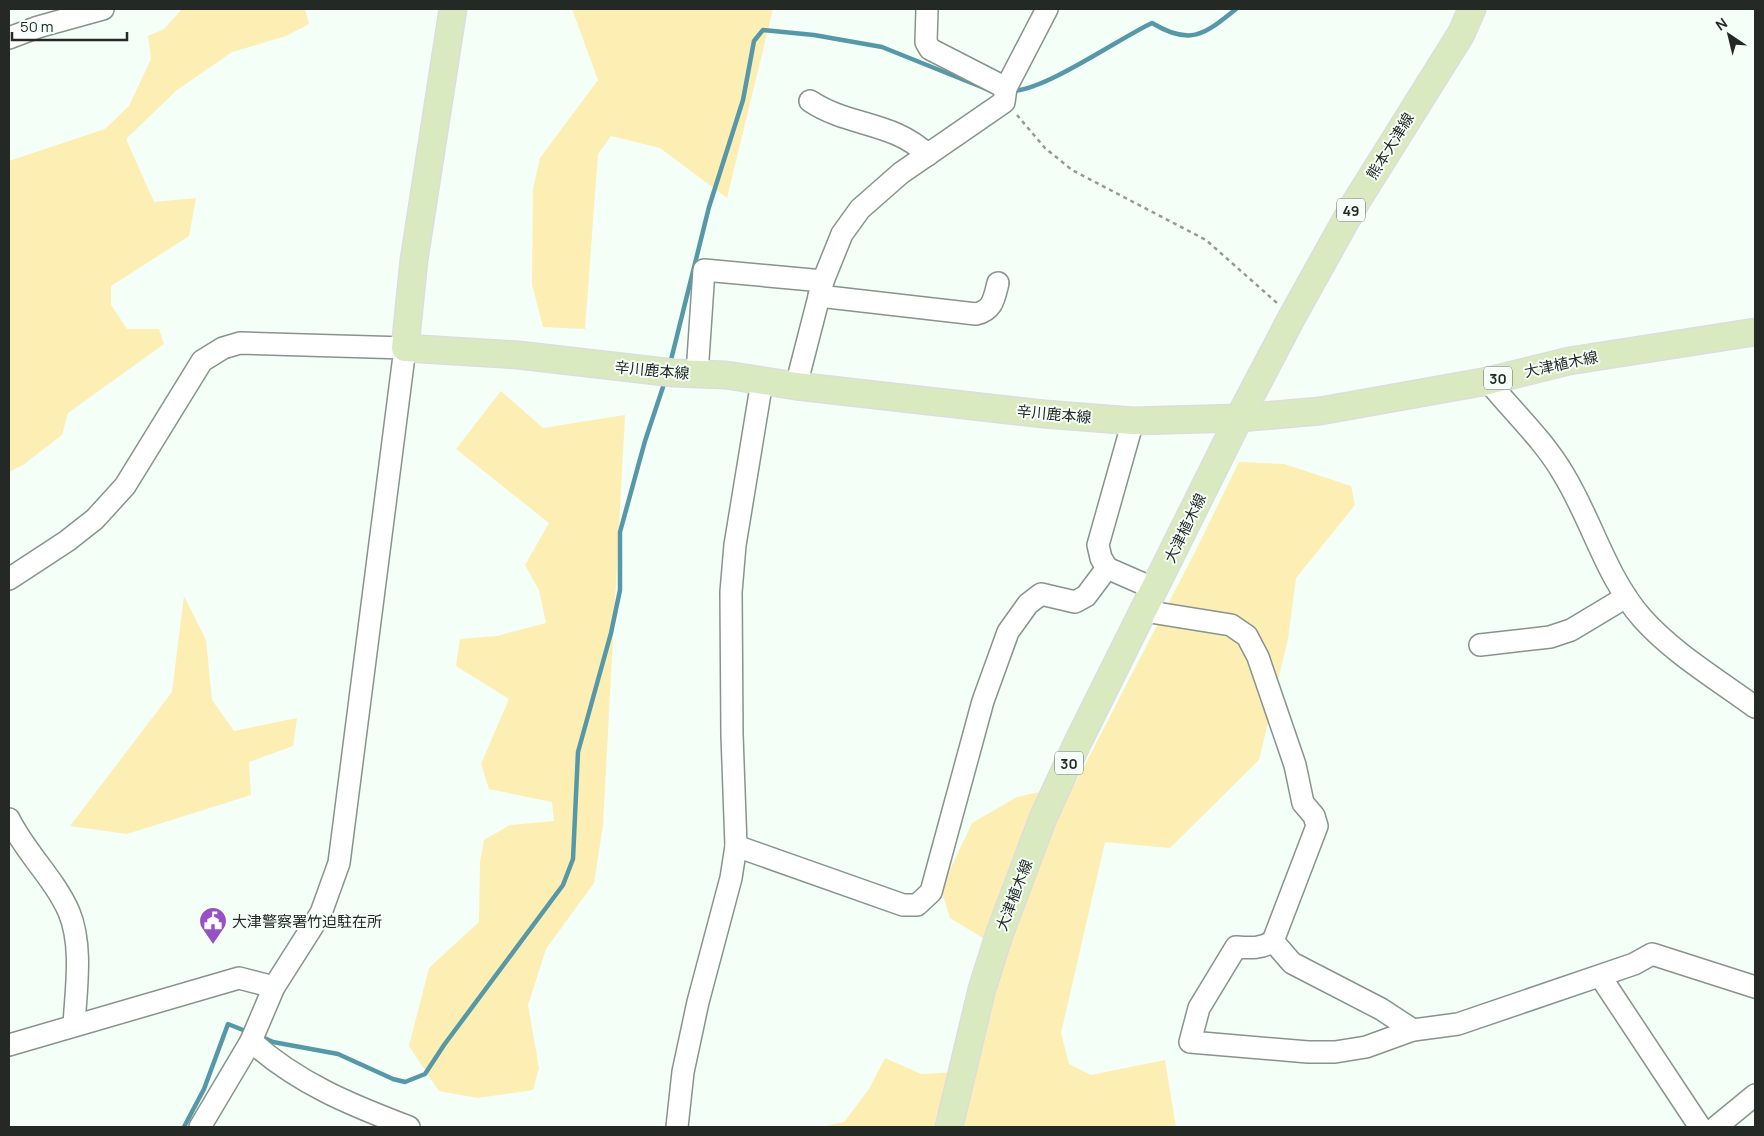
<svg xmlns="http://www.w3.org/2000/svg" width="1764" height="1136" font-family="Manrope,'Noto Sans JP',sans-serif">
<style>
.green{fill:#fdeeb4}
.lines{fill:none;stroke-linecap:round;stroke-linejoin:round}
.stream{stroke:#5798a8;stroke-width:4.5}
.minor-casing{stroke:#87948b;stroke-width:24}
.major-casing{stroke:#dcdddc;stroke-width:29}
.path{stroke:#929b95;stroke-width:2.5;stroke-dasharray:4 4;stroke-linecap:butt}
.minor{stroke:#fff;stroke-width:21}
.major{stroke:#d9eac0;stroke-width:26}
.labels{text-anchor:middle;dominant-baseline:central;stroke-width:4;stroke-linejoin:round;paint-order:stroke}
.shield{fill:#f3fff7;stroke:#626965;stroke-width:1}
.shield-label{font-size:14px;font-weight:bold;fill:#242926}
.street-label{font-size:15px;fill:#242926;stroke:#f3fff7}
.poi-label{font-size:15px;fill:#242926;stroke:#f3fff7;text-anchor:start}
</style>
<rect width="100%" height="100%" fill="#f3fff7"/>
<g class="green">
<path d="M182,9h123l4,15 -23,12 -54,16 -55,38 -51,49 28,63 42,-4 -7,38 -78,50v19l16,24h32l5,15 -96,69 -6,22 -39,30 -14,7v-311l96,-32 24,-23 22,-47 -3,-23 16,-7z"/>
<path d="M572,9h201l-46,189 -67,-50 -49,-12 -13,18 -13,175 -42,-2 -11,-43 1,-95 7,-31 58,-78z"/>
<path d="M501,391l42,37 82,-13 -22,410 -9,58 -48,66 -18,56 11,63 -6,22 -55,8 -39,-7 -30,-45 20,-78 50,-46 1,-60 4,-22 26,-15 44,-4 -2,-19 -63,-13 -8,-25 28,-65 -53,-33 4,-27 37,-3 49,-13 -7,-33 -14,-25 24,-42 -93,-74z"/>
<path d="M1239,462l45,2 67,22 4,19 -59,73 -8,61 -29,121 -89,88 -65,-6 -44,191 8,31 22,11 74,-15 11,67h-356l24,-5 25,-33 16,-31 36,16 56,-3 29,-119 -56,-34 -9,-29 31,-66 45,-26 58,-13 121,-234z"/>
<path d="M184,596l22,44 6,60 22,31 63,-13 -4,28 -44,16 2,33 -124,39 -57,-8 102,-134z"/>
</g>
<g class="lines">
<g class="stream">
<path d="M1012,91c34,-1 106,-52 140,-68 38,23 52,12 84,-14"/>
<path d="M670,364l39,-157 34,-107 11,-59 9,-11 51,5 68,12 112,45"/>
<path d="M260,1036l13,6 65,12 55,25 12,3 20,-8 19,-29 119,-160 10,-26 5,-107 33,-119 9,-43v-58l25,-91 20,-60"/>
<path d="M184,1127l20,-38 24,-65 20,8"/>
</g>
<defs>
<g id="minor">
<path d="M927,9l-1,33 4,7 76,39"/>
<path d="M9,38l29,-11 65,-18"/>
<path d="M810,101c39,26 83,20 118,54"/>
<path d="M819,296l157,18c17,-4 18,-15 22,-31"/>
<path d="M697,374l7,-104 119,11"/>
<path d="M1488,381c25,31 56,59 76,94 28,46 42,102 78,143 31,35 75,61 113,89"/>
<path d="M796,386l27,-105 19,-47 18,-25 41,-36 103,-71 2,-14 41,-79"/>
<path d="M1133,421l-35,124 3,13 6,10 48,21"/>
<path d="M9,579l58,-38 28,-22 30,-33 77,-125 21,-13 17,-5 165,5 -66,515 -18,50 -47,74 -23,54 -51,86"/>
<path d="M1144,611l87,14 16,11 11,21 37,108 8,38 11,13 3,10 -44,115 19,22 89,46 32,21"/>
<path d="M1480,645l70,-8 21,-7 55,-33"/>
<path d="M9,819c16,33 45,59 60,93 14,34 7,77 5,113"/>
<path d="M736,846l167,59h14l14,-13 52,-191 25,-69 20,-28 13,-10 34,8 11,-6 21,-28"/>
<path d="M1273,941c-11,8 -23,7 -37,6l-37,61 -9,34 118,10h27l31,-5 47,-17 45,-6 176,-60 18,-10 103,33"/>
<path d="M1600,976l100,151"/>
<path d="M251,1041c46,42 100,64 158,86"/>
<path d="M9,1045l230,-67 35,9"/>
<path d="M677,1127l6,-55 15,-70 33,-124 5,-32 -4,-111 -1,-143 4,-47 27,-164"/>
<path d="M1716,1127l39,-32"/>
</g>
<g id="major">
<path d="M453,9l-39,251 -9,88 113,7 156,18 52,2 70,11 248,28 89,7 106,-3 81,-7 168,-30 81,-20 186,-29"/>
<path d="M949,1127l33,-138 17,-54 44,-117 34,-74 162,-326 53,-101 64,-115 105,-168 11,-25"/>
</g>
</defs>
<use href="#minor" class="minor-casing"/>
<use href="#major" class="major-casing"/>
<path class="path" d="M1017,115l28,33 27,22 134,70 71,63"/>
<use href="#minor" class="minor"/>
<use href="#major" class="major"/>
</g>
<defs>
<symbol id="civic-pin" viewBox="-11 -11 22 30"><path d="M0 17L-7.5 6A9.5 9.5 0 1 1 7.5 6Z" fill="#9751c5" stroke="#f3fff7"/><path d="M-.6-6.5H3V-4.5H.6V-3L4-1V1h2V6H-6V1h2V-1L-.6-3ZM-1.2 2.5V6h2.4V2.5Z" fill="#fff"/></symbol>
</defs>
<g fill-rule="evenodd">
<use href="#civic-pin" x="197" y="905" width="32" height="43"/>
</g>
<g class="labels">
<g class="shield">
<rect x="1337" y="198.5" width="28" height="23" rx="4"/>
<rect x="1484" y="366.5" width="28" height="23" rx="4"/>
<rect x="1055" y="751.5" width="28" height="23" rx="4"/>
</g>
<g class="shield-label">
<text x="1351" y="210">49</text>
<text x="1498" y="378">30</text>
<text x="1069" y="763">30</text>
</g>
<g class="street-label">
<text transform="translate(1390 146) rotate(-58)">熊本大津線</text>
<text transform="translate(1561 364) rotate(-12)">大津植木線</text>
<text transform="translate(652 370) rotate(5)">辛川鹿本線</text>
<text transform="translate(1054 414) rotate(5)">辛川鹿本線</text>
<text transform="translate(1185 528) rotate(-64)">大津植木線</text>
<text transform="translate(1014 895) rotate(-69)">大津植木線</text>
</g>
<g class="poi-label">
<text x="232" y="921">大津警察署竹迫駐在所</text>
</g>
</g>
<rect width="1764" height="1136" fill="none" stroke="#242926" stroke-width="20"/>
<g transform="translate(1729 35) rotate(325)" stroke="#f3fff7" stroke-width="4" paint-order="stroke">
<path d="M0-4L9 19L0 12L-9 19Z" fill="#242926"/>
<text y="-8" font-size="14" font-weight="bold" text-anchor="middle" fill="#242926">N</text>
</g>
<path d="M12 32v8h115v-8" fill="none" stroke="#242926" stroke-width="2.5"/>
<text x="20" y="32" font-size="15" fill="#242926" stroke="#f3fff7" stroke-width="4" paint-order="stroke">50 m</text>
</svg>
